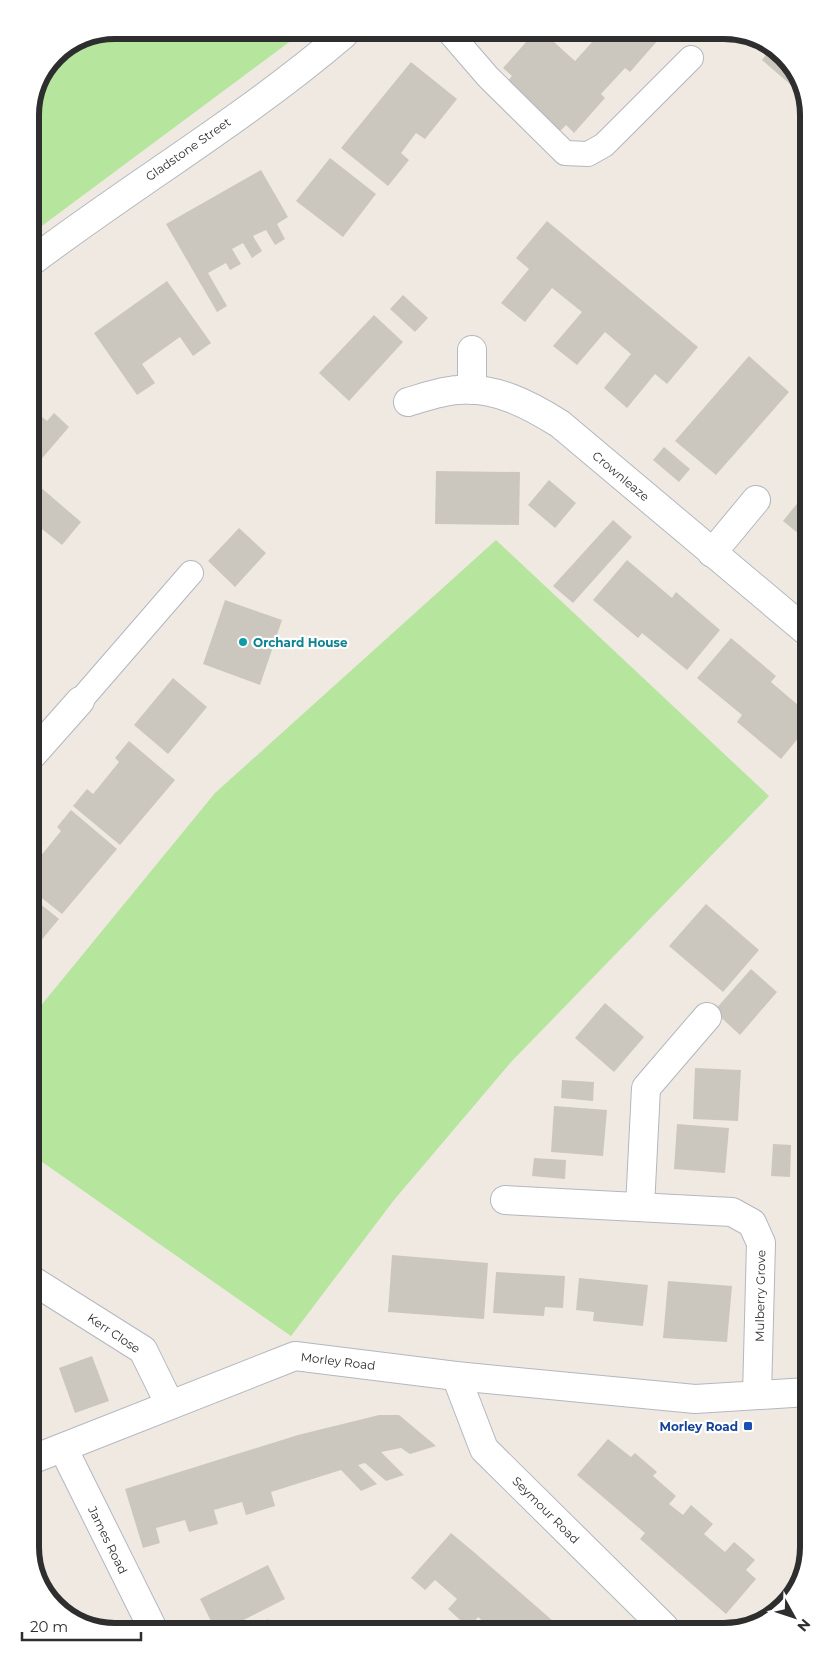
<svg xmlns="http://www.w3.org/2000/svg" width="839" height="1662" font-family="Montserrat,sans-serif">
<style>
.green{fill:#b6e59e}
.building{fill:#cbc7bf}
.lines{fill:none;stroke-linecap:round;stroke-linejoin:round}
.service-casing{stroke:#b4b7c1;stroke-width:26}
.minor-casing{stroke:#b4b7c1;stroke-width:30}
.service{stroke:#fff;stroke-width:24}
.minor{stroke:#fff;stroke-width:28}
.culture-dot{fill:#0f9aa8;stroke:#fff;stroke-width:2}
.transit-dot{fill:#1a4fb4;stroke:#fff;stroke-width:2}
.labels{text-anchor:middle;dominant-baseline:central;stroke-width:4.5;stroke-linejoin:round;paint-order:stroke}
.street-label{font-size:12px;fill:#2e2e2e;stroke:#fff}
.culture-label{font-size:12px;font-weight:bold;fill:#0d838f;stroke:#fff;text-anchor:start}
.transit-label{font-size:12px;font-weight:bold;fill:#164399;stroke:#fff;text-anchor:end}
.rim{fill:none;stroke:#2e2e2e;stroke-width:6}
</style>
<rect width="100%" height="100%" fill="#efe9e1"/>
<g class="green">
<path d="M300,34l-269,200 -1,-124 25,-55 28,-19z"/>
<path d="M496,540l273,256 -257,265 -118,139 -103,136 -256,-179 -1,-143 181,-221z"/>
</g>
<g class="building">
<path d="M666,31l-36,41 -5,-4 -24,26 4,4 -31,35 -8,-8 -7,7 -54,-48 7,-8 -9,-8 32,-36h8l32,29 18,-20 -11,-9z"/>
<path d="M773,46l25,31 -7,8 -29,-25z"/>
<path d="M411,62l46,37 -32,40 -9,-6 -15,20 8,7 -21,26 -47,-38z"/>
<path d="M330,158l46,36 -33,43 -47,-36z"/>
<path d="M261,170l27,47 -11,7 8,15 -10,6 -9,-15 -13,6 9,15 -10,7 -9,-15 -11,6 9,15 -11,6 -4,-7 -18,10 19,33 -10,6 -51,-88z"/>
<path d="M547,221l151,126 -31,37 -12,-10 -28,34 -23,-20 27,-34 -26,-22 -28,33 -24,-19 29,-34 -30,-24 -27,34 -24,-19 28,-34 -13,-11z"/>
<path d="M167,281l44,62 -18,13 -13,-19 -38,27 13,19 -18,12 -43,-62z"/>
<path d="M403,295l25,23 -13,14 -25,-23z"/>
<path d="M374,315l29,27 -54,59 -30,-28z"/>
<path d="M749,356l40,36 -73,83 -41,-34z"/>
<path d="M31,408l16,13 7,-8 15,14 -37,43z"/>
<path d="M664,447l26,22 -11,13 -26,-22z"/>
<path d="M436,471l84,1 -1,53 -84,-1z"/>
<path d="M32,480l49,42 -19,23 -30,-24z"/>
<path d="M549,480l27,23 -21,25 -27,-23z"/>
<path d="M804,495l1,44 -22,-18z"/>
<path d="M613,520l19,17 -59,66 -20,-17z"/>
<path d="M239,528l27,25 -31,34 -27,-26z"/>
<path d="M627,560l45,38 4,-6 44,38 -33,40 -45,-37 -4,5 -45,-38z"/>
<path d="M225,600l57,20 -22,65 -57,-21z"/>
<path d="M731,638l45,38 -5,6 34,29v19l-24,29 -44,-37 5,-7 -45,-37z"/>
<path d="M173,678l34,29 -39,47 -34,-29z"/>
<path d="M129,741l46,39 -55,65 -47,-39 14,-17 6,5 26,-32 -4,-4z"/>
<path d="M71,810l46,39 -55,65 -29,-23v-29l2,1 26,-32 -4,-4z"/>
<path d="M33,898l26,21 -25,30z"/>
<path d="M706,904l53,46 -36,42 -54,-46z"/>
<path d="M751,969l26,23 -37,43 -26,-24z"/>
<path d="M605,1003l39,34 -30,35 -39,-34z"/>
<path d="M695,1068l46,2 -3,51 -45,-2z"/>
<path d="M562,1080l32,2 -1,19 -32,-3z"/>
<path d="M554,1106l53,4 -4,46 -52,-4z"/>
<path d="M677,1124l52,4 -4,45 -51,-4z"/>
<path d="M773,1144l18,1 -1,32 -19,-1z"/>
<path d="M534,1158l32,2 -1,19 -33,-3z"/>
<path d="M392,1255l96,8 -4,56 -96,-7z"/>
<path d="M496,1272l69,4 -2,32 -18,-1 -1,9 -51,-3z"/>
<path d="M579,1278l69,7 -5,41 -50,-5 1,-9 -18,-2z"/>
<path d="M668,1281l64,5 -5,56 -64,-4z"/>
<path d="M92,1356l17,45 -34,12 -16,-45z"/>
<path d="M379,1415h20l37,31 -26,8 -9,-6 -20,4 23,23 -18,6 -21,-18 -7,2 19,19 -16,7 -20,-21 -70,22 4,14 -29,9 -4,-13 -28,8 4,14 -29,8 -4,-12 -29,8 4,15 -17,5 -18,-59 173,-54z"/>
<path d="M608,1439l23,18 4,-4 22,19 -4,4 23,20 -7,8 14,11 8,-10 22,19 -9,10 21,18 9,-10 21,18 -9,10 10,9 -30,35 -86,-75 5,-6 -68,-58z"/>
<path d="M451,1533l24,20 86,75h-70l-13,-11 -9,11 -21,-19 9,-10 -22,-19 -10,10 -14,-12z"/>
<path d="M268,1565l17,34 -63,32h-6l-16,-32z"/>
<path d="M268,1619l5,11 -27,1z"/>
</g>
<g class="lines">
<defs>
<g id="service">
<path d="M450,33l38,44 77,76 23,1 16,-9 87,-87"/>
<path d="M80,701l111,-128"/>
</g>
<g id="minor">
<path d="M31,262c103,-78 215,-144 313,-228"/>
<path d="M472,350v40"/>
<path d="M408,402c17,-5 33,-11 50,-12 36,-4 72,15 102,34l245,206"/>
<path d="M712,553l44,-53"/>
<path d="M33,754l47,-53"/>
<path d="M505,1200l227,12 20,11 9,20 -4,152"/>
<path d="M640,1207l6,-119 61,-71"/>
<path d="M35,1282l108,68 27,55"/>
<path d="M456,1376l28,73 180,178"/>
<path d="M63,1448l91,183"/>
<path d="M36,1458l259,-102 161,20 239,23 113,-7"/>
</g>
</defs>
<use href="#service" class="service-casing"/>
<use href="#minor" class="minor-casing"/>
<use href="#service" class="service"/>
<use href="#minor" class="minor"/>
</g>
<circle class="culture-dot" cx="243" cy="642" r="5"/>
<rect class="transit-dot" x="743" y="1421" width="10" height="10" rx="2.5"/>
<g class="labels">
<g class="street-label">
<text transform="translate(188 149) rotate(-35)">Gladstone Street</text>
<text transform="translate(621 476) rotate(40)">Crownleaze</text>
<text transform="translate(760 1296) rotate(-89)">Mulberry Grove</text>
<text transform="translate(114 1333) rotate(34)">Kerr Close</text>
<text transform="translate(338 1361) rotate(7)">Morley Road</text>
<text transform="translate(546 1510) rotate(45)">Seymour Road</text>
<text transform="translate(108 1540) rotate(64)">James Road</text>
</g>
<g class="culture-label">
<text x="253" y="642">Orchard House</text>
</g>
<g class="transit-label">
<text x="738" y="1426">Morley Road</text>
</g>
</g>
<path d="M0 0H839V1662H0ZM115 39H724A76 76 0 0 1 800 115V1547A76 76 0 0 1 724 1623H115A76 76 0 0 1 39 1547V115A76 76 0 0 1 115 39Z" fill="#fff" fill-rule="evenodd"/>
<path class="rim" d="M115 39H724A76 76 0 0 1 800 115V1547A76 76 0 0 1 724 1623H115A76 76 0 0 1 39 1547V115A76 76 0 0 1 115 39Z"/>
<g transform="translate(794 1617) rotate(130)" stroke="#ffffff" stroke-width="4" paint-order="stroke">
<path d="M0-4L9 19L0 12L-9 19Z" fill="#2e2e2e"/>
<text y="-8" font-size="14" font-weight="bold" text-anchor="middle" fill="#2e2e2e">N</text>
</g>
<path d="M22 1632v8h119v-8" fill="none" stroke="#2e2e2e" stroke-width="2.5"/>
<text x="30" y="1632" font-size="15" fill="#2e2e2e" stroke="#ffffff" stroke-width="4" paint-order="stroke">20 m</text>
</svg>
